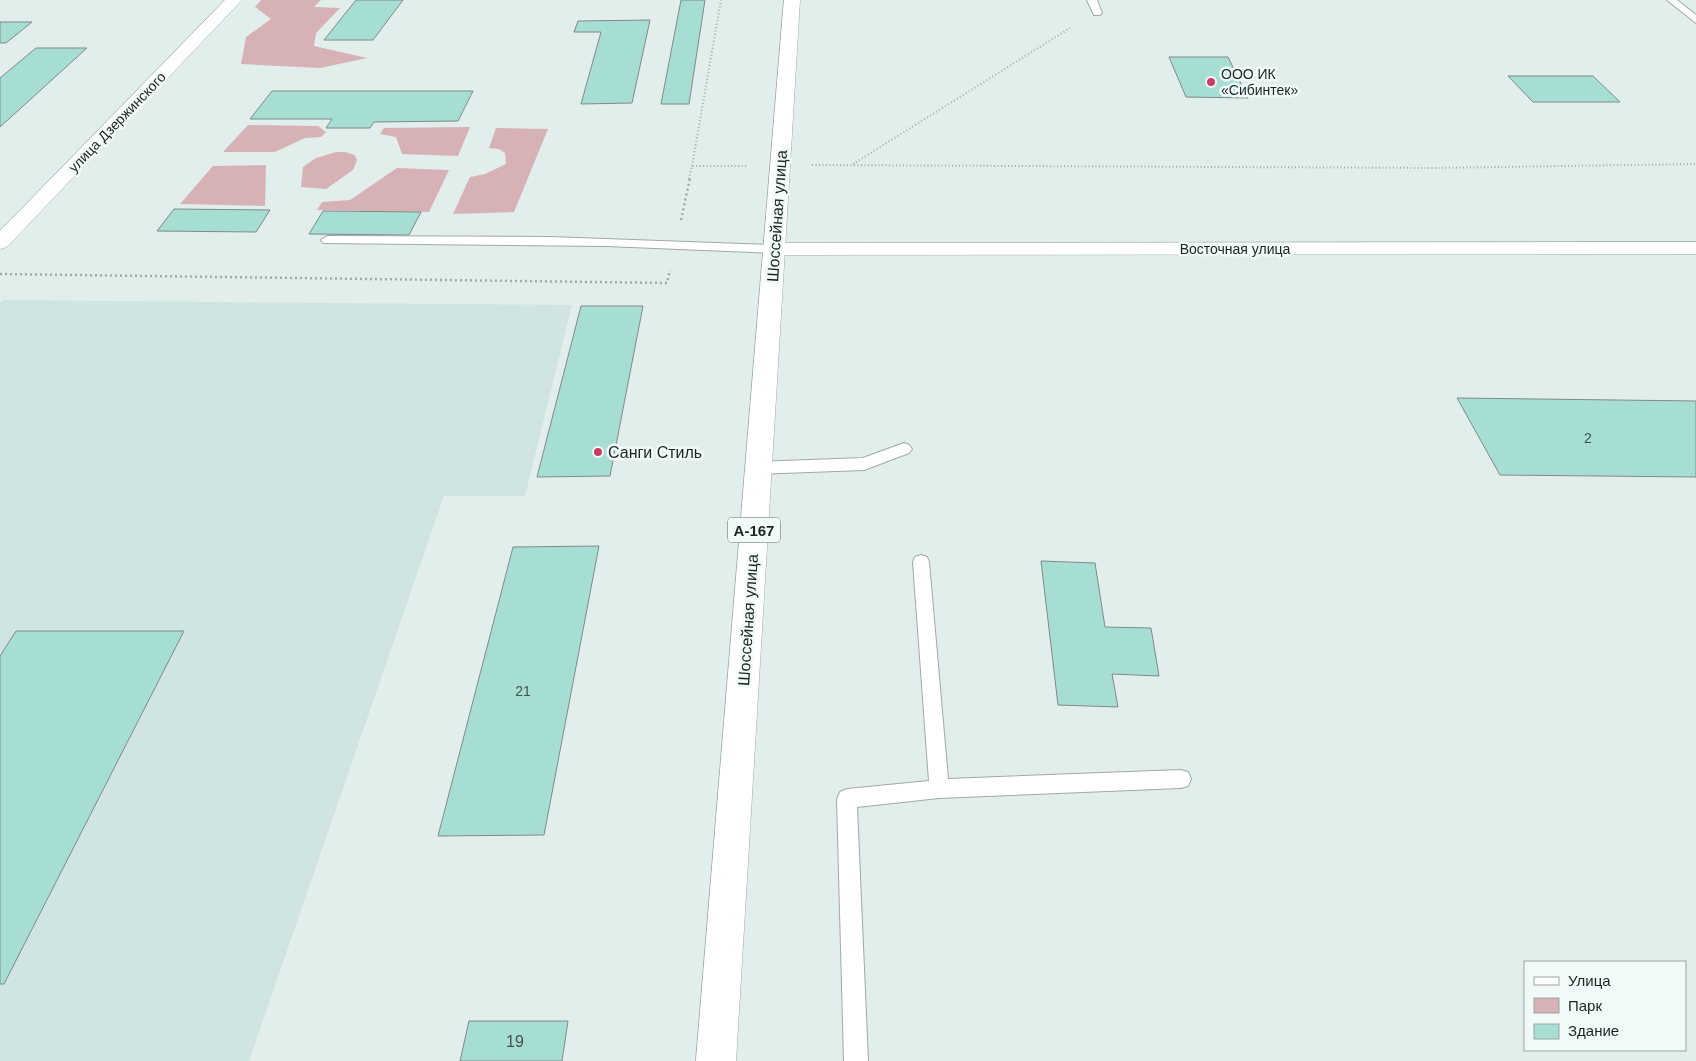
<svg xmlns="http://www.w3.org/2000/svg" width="1696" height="1061" font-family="Helvetica,sans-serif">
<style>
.built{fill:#d0e5e1}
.green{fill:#d6b2b7}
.building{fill:#a7ded4;stroke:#808a88}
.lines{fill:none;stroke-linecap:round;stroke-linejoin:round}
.service-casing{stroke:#9faaa8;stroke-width:2}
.minor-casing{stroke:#9faaa8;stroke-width:1}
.tertiary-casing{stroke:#9faaa8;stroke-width:1}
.trunk-casing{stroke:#9faaa8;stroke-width:1}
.path-far1{stroke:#a1aaa9;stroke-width:2;stroke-dasharray:1 2.5;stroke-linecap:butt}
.path{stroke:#a1aaa9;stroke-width:2.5;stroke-dasharray:2 3;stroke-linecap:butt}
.service{fill:#fff;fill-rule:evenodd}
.minor{fill:#fff;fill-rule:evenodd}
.tertiary{fill:#fff;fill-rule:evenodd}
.trunk{fill:#fff;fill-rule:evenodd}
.poi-dot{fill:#cb3c62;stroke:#f0fbf9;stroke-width:2}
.labels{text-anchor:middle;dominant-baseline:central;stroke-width:5;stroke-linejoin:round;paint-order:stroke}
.far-poi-label{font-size:14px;fill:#1f2322;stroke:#f0fbf9;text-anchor:start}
.far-street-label{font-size:14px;fill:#1f2322;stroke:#f0fbf9}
.number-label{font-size:14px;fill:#41524e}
.shield{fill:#f0fbf9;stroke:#5e6462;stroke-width:1}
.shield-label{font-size:15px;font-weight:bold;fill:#1f2322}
.street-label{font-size:16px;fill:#1f2322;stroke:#f0fbf9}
.poi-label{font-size:16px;fill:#1f2322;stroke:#f0fbf9;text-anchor:start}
.near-number-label{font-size:16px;fill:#41524e}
</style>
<rect width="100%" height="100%" fill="#e2eeec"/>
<path class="built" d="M3,300l569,5 -47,191h-81l-195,565h-249v-758z"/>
<g class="green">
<path d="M261,0h60l-7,7 26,1 -24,25 -2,13 53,12 -47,10 -79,-4 5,-27 25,-18 -16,-12z"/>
<path d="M248,125l70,1 8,6 -5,5 -16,1 -30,14h-52z"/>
<path d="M470,127l-12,29 -56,-2 -6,-17 -16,-3 4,-6z"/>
<path d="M496,128l52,1 -34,83 -61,2 17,-37 15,-3 21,-10 -1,-11 -6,-4 -10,-1z"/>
<path d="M336,152h9l10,3 2,5 -4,10 -27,19 -25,-2 2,-20 13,-9z"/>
<path d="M266,165l-1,41 -85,-2 33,-38z"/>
<path d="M397,168l52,2 -20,42 -112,-2 5,-8 28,-2z"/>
</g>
<g class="building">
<path d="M356,0h47l-30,40h-49z"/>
<path d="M681,0h24l-16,104h-28z"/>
<path d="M650,20l-18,83 -51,1 20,-72h-27l4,-11z"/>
<path d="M0,22h32l-26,21h-6z"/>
<path d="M36,48h51l-87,79v-49z"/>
<path d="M1169,57h59l20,41 -62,-1z"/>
<path d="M1508,76h85l27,26h-87z"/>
<path d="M272,91h201l-15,30 -84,1 -4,6h-44l6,-9h-82z"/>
<path d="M174,209l96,1 -14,22 -99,-1z"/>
<path d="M323,211l98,1 -12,23 -100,-1z"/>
<path d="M581,306h62l-33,170 -73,1z"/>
<path d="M1457,398l239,3v76l-196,-2z"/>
<path d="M599,546l-55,289 -106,1 75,-289z"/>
<path d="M1041,561l54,2 10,64 46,1 8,48 -47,-2 6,33 -60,-2z"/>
<path d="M16,631h168l-180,353h-4v-328z"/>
<path d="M469,1021h99l-6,40h-102z"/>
</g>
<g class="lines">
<defs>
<g id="service">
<path d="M1087,0h10l5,13 -2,2h-6z"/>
<path d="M1667,0h10l19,15v8z"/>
<path d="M327,236l223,1 224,8 6,4 -6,4 -168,-7 -283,-3 -2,-3z"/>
<path d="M904,443l5,2 3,4 -3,4 -45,17 -106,4 -5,-2 -3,-4 3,-4 5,-2 105,-4z"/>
<path d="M921,555l6,2 2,5 19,217 233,-9 7,2 3,7 -3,7 -7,2 -242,10 -82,9 11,254h-24l-7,-262 3,-7 7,-3 82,-8 -16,-219 2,-5z"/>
</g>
<path id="minor" d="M225,0h17l-235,247 -7,2v-18z"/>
<path id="tertiary" d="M1696,242v12l-922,1 -7,-2 -3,-4 3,-4 7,-2z"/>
<path id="trunk" d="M784,0h16l-64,1061h-40z"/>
</defs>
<use href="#service" class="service-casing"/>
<use href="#minor" class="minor-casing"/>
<use href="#tertiary" class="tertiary-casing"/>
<use href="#trunk" class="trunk-casing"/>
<g class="path-far1">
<path d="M853,164l217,-136"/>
<path d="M812,165l623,3 261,-4"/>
<path d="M692,166l29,-166"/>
<path d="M689,179l3,-13h56"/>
</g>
<g class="path">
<path d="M681,220l9,-42"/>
<path d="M0,274l667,9 3,-13"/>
</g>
<use href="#service" class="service"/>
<use href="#minor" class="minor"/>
<use href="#tertiary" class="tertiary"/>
<use href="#trunk" class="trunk"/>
</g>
<g class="poi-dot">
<circle cx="1211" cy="82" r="5"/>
<circle cx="598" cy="452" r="5"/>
</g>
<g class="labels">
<g class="far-poi-label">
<text x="1221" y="74">ООО ИК<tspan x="1221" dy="16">«Сибинтек»</tspan></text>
</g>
<g class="far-street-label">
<text transform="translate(117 122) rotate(-46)">улица Дзержинского</text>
<text x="1235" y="249">Восточная улица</text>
</g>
<g class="number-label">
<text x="1588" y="438">2</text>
<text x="523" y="691">21</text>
</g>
<rect class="shield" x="728" y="517.5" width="52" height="25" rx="4"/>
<g class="shield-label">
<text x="754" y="530">А-167</text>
</g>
<g class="street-label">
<text transform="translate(777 216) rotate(-86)">Шоссейная улица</text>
<text transform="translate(748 620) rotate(-86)">Шоссейная улица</text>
</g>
<g class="poi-label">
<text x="608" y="452">Санги Стиль</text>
</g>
<g class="near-number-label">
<text x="515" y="1041">19</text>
</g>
</g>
<rect x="1524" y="961" width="162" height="90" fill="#f0fbf9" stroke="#9ca5a3"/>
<rect x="1534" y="977" width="25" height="8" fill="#ffffff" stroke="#9ca5a3"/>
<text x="1568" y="986" font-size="15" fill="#1f2322">Улица</text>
<rect x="1534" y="998" width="25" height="15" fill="#d6b2b7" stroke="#9ca5a3"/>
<text x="1568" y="1011" font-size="15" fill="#1f2322">Парк</text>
<rect x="1534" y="1024" width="25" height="15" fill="#a7ded4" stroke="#9ca5a3"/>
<text x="1568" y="1036" font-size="15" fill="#1f2322">Здание</text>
</svg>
